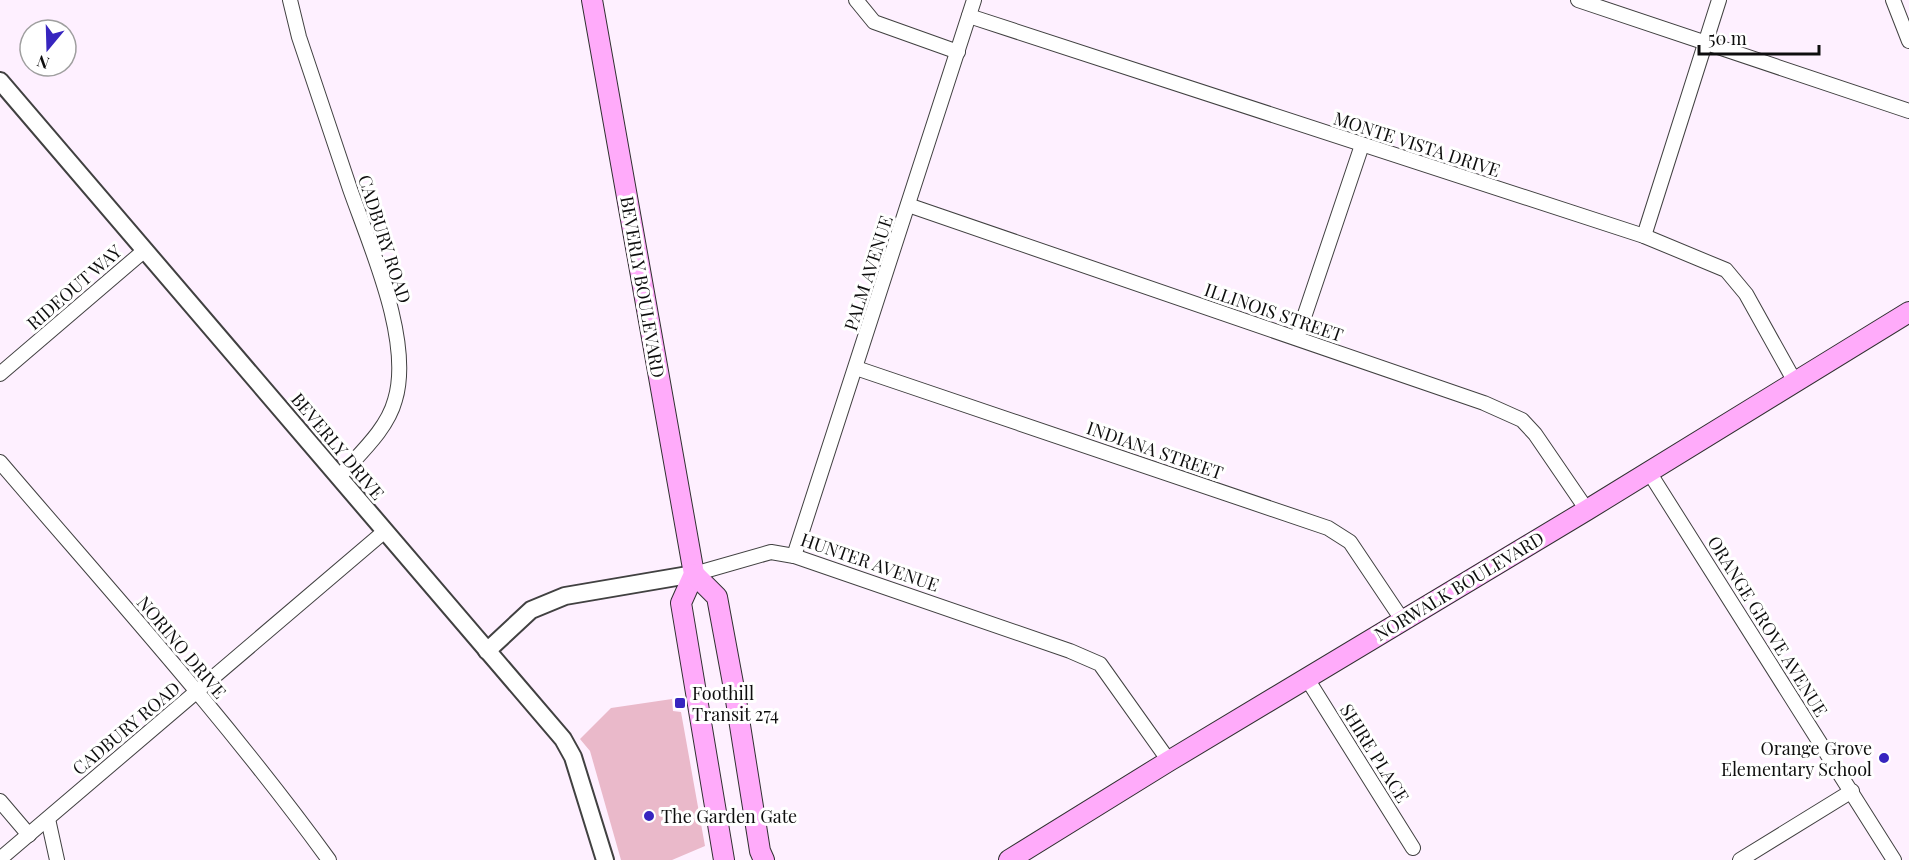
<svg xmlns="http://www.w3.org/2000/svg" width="1909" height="860" font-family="'Playfair Display',serif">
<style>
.green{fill:#eab9ca}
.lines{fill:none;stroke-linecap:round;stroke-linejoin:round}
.minor-casing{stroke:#414141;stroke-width:16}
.tertiary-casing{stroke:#414141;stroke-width:20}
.secondary-casing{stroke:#303030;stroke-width:22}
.minor{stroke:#fff;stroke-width:14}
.tertiary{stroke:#fff;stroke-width:16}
.secondary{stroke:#ffabfa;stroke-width:20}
.poi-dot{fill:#3725bf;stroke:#fff;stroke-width:2}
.labels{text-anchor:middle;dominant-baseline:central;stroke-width:6;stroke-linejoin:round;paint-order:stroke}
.street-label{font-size:18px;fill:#0e0e0e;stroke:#fff}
.poi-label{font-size:18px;fill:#0e0e0e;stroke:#fff;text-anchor:start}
</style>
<rect width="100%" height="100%" fill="#fef0ff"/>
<path class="green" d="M672,699l1,12 8,1 24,134 -33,14h-51l-31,-109 -10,-12 31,-31z"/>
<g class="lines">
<defs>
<g id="minor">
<path d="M290,0l9,37c17,51 34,101 51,152 20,57 63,152 45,211 -8,30 -36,54 -56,77"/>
<path d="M856,0l18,22 84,30"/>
<path d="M1578,0l331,111"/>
<path d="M1893,0l16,41"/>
<path d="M969,16l675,220 82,34 20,24 49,88"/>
<path d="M908,205l576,198 38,17 13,14 52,76"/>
<path d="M1644,236l75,-236"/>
<path d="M1297,338l65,-193"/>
<path d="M856,368l472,160 22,14 53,79"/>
<path d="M0,374l145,-124"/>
<path d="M0,462c112,131 228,259 329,398"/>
<path d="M1649,472l245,388"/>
<path d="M794,556l180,-556"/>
<path d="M694,574l77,-22 23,4 276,95 30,13 69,97"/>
<path d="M1306,677l107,171"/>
<path d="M0,801l29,34"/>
<path d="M48,819l9,41"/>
<path d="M0,859l385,-328"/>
<path d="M1740,860l112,-69"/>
</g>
<g id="tertiary">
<path d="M0,81l563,658 10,18 32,103"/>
<path d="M487,651l44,-41 34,-14 129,-22"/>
</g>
<g id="secondary">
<path d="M592,0l102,574 -13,29 43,257"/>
<path d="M694,574l23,23 18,97 25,157 4,9"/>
<path d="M1009,860l160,-99 418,-251 322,-198"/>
</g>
</defs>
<use href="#minor" class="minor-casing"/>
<use href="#tertiary" class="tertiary-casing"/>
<use href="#secondary" class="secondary-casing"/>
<use href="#minor" class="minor"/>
<use href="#tertiary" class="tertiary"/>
<use href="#secondary" class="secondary"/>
</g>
<g class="poi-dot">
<rect x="674" y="697" width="12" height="12" rx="3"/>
<circle cx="1884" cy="758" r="6"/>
<circle cx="649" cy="816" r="6"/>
</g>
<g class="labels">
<g class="street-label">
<text transform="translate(1417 144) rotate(18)">MONTE VISTA DRIVE</text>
<text transform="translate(385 239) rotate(72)">CADBURY ROAD</text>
<text transform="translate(868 273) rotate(-72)">PALM AVENUE</text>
<text transform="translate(74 287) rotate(-41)">RIDEOUT WAY</text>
<text transform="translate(643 287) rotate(80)">BEVERLY BOULEVARD</text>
<text transform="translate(1274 312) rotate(19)">ILLINOIS STREET</text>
<text transform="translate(338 446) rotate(50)">BEVERLY DRIVE</text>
<text transform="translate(1155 450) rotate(19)">INDIANA STREET</text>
<text transform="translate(870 562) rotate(19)">HUNTER AVENUE</text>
<text transform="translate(1459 586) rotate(-31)">NORWALK BOULEVARD</text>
<text transform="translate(1768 626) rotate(58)">ORANGE GROVE AVENUE</text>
<text transform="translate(182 647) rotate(50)">NORINO DRIVE</text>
<text transform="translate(126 728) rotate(-40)">CADBURY ROAD</text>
<text transform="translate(1375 753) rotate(58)">SHIRE PLACE</text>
</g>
<g class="poi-label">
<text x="692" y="693">Foothill<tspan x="692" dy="21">Transit 274</tspan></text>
<text x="1872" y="748" text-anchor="end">Orange Grove<tspan x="1872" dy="21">Elementary School</tspan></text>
<text x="661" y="816">The Garden Gate</text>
</g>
</g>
<g transform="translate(48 48) rotate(199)"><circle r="28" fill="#ffffff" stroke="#9f9f9f" stroke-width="1.5"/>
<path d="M0-4.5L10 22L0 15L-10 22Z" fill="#3725bf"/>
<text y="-9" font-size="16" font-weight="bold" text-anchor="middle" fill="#0e0e0e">N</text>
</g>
<path d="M1699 45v9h120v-9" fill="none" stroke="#0e0e0e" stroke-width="3"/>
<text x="1708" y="45" font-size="18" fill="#0e0e0e" stroke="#ffffff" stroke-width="4.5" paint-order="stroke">50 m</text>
</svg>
